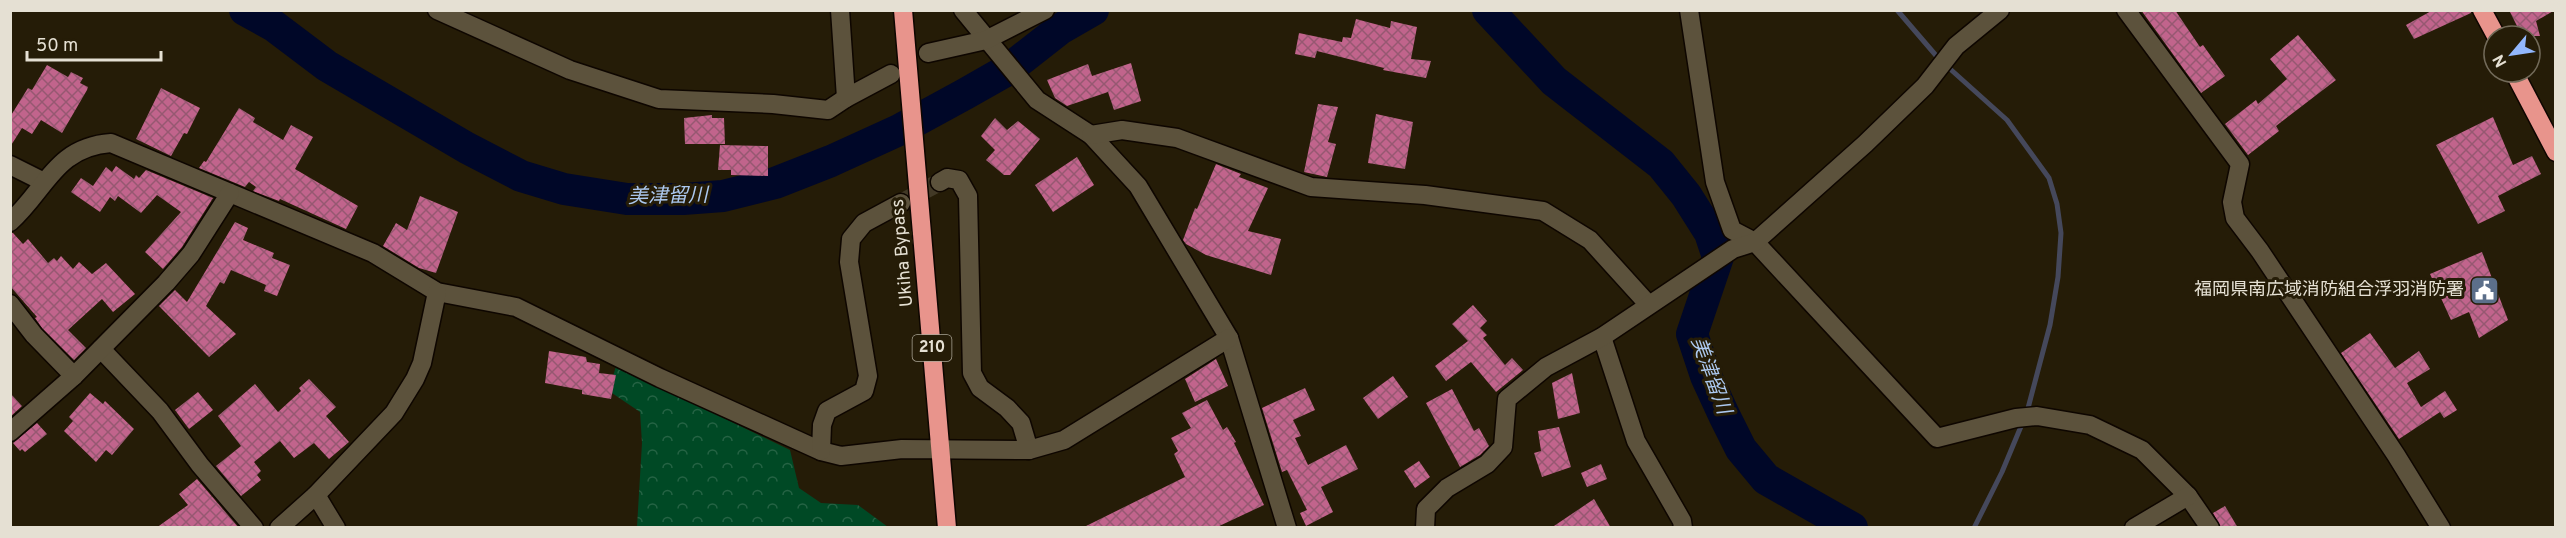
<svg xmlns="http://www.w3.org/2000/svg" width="2566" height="538" font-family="Overpass,'Noto Sans JP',sans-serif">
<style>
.forest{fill:url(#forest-crowns)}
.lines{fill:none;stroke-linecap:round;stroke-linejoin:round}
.stream{stroke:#45485b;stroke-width:5}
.river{stroke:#000728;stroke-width:32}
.building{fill:url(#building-cross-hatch)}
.minor-tunnel{stroke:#423926;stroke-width:18;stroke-dasharray:18 9;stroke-linecap:butt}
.minor-casing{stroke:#0e0600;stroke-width:21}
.highway-casing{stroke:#0e0600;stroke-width:21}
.minor{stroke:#5c523c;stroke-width:18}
.highway{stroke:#e8948c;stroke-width:18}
.labels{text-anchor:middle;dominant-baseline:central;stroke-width:6;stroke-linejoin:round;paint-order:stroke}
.shield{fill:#251c07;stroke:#aba596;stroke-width:1.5}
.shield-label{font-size:16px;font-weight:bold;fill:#e5e0d3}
.street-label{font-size:18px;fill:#e5e0d3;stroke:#251c07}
.poi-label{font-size:18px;fill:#e5e0d3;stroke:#251c07;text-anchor:end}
.water-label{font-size:20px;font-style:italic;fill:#acc9f0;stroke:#251c07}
</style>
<defs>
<pattern id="forest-crowns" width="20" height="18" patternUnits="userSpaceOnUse" patternTransform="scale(1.5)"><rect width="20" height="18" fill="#004925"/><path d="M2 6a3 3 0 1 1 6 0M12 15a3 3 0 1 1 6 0" fill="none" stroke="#256344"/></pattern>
<pattern id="building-cross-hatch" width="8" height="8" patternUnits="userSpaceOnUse" patternTransform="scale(1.5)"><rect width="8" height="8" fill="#c1648c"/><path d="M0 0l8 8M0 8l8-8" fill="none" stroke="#965871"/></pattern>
</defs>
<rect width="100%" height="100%" fill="#251c07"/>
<path class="forest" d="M616,366l174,84 9,38 22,15 37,2 30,22h-251l5,-84 -2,-31 -31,-21z"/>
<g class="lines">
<path class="stream" d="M1897,10l42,49 68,61 42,58 8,26 4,29 -3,44 -8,48 -23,87 -25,60 -28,56"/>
<g class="river">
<path d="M245,10l29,16 53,40 140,82 54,28 43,13 63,10h56l40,-3 52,-13 56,-22 68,-31 66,-36 44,-25 51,-40 33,-19"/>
<path d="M1488,10l66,71 107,83 25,31 24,38 8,24 -26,77 14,42 18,39 17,34 25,30 86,49"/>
</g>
</g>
<g class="building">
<path d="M2141,10h34l25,37 3,-2 22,31 -24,17z"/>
<path d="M2433,10h38v3l-57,26 -8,-14z"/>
<path d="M2509,10h46l-19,11 4,15h-18z"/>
<path d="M1356,19l34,9 1,-7 26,6 -6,32 20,2 -5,17 -43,-8 1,-2 -67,-17 -2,7 -20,-4 4,-21 43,9 1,-5 8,1z"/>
<path d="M2298,35l38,45 -60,46 3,5 -31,24 -23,-31 31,-24 2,4 29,-25 -17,-20z"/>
<path d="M1131,63l10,38 -27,9 -6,-18 -41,14 -12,-8 -8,-18 41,-16 4,12z"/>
<path d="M47,65l21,12 3,-5 12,6 -3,5 8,4 -1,3 -25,43 -21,-13 -9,14 -10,-6 -12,19v-30l18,-29 4,2z"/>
<path d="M161,88l39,20 -13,26 -3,-1 -13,23 -35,-17z"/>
<path d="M1318,104l20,3 -10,35 8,2 -9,33 -23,-5z"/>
<path d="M239,108l16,10 -2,4 30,18 8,-15 22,12 -18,32 63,37 -12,23 -66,-30 -1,2 -26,-10 3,-4 -7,-5 -4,5 -46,-19 5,-7 2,1z"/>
<path d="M1376,114l37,8 -8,47 -37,-6z"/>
<path d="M712,115v3h12l1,26h-40l-1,-26z"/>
<path d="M2493,117l20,48 19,-9 9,18 -43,22 7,15 -27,13 -42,-79z"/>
<path d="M995,118l12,12 11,-9 22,18 -30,36h-6l-18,-15 9,-10 -14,-14z"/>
<path d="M720,145l48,1v30l-37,-1v-5h-13z"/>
<path d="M1077,157l17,28 -41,27 -18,-27z"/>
<path d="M1216,164l25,10 -2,3 29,11 -20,43 33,8 -10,36 -65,-20 -20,-11 -3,-4 12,-32 2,1z"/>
<path d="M116,166l18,13 2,-4 3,3 7,-8 67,28 -31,49 -19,22 -18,-17 36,-40 -24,-17 -16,18 -23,-17 -3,5 -5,-4 -10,15 -29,-20 10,-14 12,8 13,-19 6,5z"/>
<path d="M420,196l38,16 -22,61 -17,-5 -36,-22 13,-23 11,7z"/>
<path d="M235,222l13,6 -5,12 31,13 -2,5 18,7 -13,31 -13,-5 2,-6 -35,-15 -7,14 -4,-2 -14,24 30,28 -27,23 -50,-51 16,-16 12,12z"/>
<path d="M10,233h3l10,11 5,-5 20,24 6,-5 3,3 4,-5 12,13 6,-7 13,12 14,-11 29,31 -22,18 -11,-13 -34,31 18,18 -12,12 -32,-32 -7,-10 2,-1 -27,-31z"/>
<path d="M2482,252l26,68 -29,18 -10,-26 -18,8 -21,-46z"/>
<path d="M1473,305l14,16 -7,7 7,7 -4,3 22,27 7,-7 11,12 -27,22 -25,-30 -25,19 -11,-15 33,-25 -16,-17z"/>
<path d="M2370,333l25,35 24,-17 11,18 -23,14 14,24 24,-16 12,19 -13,8 -4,-6 -41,27 -58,-86z"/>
<path d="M549,351l37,6 1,5 13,2 -1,9 17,2 -5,24 -29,-5v-4l-37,-7z"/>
<path d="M1216,359l12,27 -33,16 -10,-23z"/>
<path d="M1572,373l8,40 -22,6 -6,-36z"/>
<path d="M1393,376l15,21 -30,22 -15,-21z"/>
<path d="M309,379l27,28 -10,9 23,26 -20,17 -15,-16 -20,15 -14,-17 -26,21 7,9 -4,4 4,5 -20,16 -25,-30 25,-20 -23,-30 37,-32 23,28 23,-21 -2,-3z"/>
<path d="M1305,388l10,22 -22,10 8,16 -6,2 13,27 38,-20 12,24 -37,18 12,25 -27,14 -6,-13 7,-3 -20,-40 -5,2 -20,-64z"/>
<path d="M1452,389l22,42 5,-3 10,18 -9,9 -20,12 -34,-64z"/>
<path d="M198,392l15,18 -24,19 -14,-19z"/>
<path d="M10,393l12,13 -12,11z"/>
<path d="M90,393l13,11 2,-3 29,28 -22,26 -6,-5 -10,12 -32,-31 9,-10 -4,-4z"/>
<path d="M1207,400l16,30 4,-3 9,15 -2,1 30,62 -49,23h-133l103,-51 -11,-23 4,-3 -7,-13 20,-10 -9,-15z"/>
<path d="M37,423l10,11 -22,18 -3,-3 -2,2 -7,-8z"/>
<path d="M1559,427l12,40 -29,10 -8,-24 7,-2 -3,-20z"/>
<path d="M1419,461l11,16 -15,11 -11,-17z"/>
<path d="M1601,464l6,15 -20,8 -6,-14z"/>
<path d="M197,479l42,49h-83l32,-23 -9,-11z"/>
<path d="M1594,499l17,29h-60z"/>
<path d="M2225,506l13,22h-17l-8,-15z"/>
</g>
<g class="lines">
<path class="minor-tunnel" d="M901,203l39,-21"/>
<defs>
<g id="minor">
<path d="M437,10l133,60 89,29 114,5 55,6 18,-12"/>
<path d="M840,10l6,88 45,-24"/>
<path d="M963,10l74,90 54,35 47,51 91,152 58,190"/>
<path d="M1689,10l26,172 17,48 23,12 182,196 79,-20 21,-2 53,9 52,25 46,46 22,32"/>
<path d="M2126,10l114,154 -8,38 3,16 25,33 136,204 45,73"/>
<path d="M928,53l58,-13 59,-30"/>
<path d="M1091,135l31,-5 55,8 134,49 114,8 118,16 47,29 58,64"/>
<path d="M10,165l34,17"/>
<path d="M940,182l7,-4 12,2 9,16 4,177 8,15 27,20 14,15 8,27"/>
<path d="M10,222c36,-32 45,-75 101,-79l262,110 64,39 79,15 144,71 161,73 20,5 61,-7 127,1 35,-10 165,-102"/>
<path d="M10,304l24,31 40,41"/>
<path d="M1602,337l34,104 46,80 1,7"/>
<path d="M101,349l59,62 40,54 54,63"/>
<path d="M10,432l64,-56 92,-93 25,-29 39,-61"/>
<path d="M821,451l1,-26 5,-14 37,-20 4,-15 -19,-114 2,-23 13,-16 37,-20"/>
<path d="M316,495l20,33"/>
<path d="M279,528l37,-33 78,-82 21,-34 7,-16 15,-71"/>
<path d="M1425,528l1,-19 21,-21 40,-24 16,-17 4,-48 39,-32 56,-30 131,-88 22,-7 110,-98 60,-58 31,-40 44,-36"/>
<path d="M2134,528l54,-32"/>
</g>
<g id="highway">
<path d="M903,10l44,518"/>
<path d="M2482,10l14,26"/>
<path d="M2514,72l42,80"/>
</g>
</defs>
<use href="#minor" class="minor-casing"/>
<use href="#highway" class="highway-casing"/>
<use href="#minor" class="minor"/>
<use href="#highway" class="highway"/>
</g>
<defs>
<symbol id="civic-square" viewBox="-11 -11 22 22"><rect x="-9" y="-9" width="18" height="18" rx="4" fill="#5c6f8a" stroke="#251c07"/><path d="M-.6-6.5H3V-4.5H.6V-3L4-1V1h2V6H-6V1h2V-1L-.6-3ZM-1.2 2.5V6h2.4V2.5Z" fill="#fff"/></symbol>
</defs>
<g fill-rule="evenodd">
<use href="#civic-square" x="2468" y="274" width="33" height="33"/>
</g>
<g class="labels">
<rect class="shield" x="912.5" y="335" width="39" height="26" rx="4.5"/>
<g class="shield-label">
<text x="932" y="348">210</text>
</g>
<g class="street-label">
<text transform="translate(903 253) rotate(-95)">Ukiha Bypass</text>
</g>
<g class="poi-label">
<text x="2464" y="290">福岡県南広域消防組合浮羽消防署</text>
</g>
<g class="water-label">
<text transform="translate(668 197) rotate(-1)">美津留川</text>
<text transform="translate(1710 376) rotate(70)">美津留川</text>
</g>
</g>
<rect width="2566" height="538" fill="none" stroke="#e5e0d3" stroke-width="24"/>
<g transform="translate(2512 54) rotate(241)"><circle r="28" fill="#251c07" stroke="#726a59" stroke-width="1.5"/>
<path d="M0-4.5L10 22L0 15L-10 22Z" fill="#92b7fd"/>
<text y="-9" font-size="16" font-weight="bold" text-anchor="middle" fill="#e5e0d3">N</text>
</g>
<path d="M27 51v9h134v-9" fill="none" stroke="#e5e0d3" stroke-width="3"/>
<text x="36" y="51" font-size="18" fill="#e5e0d3" stroke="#251c07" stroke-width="4.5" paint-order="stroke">50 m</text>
</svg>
